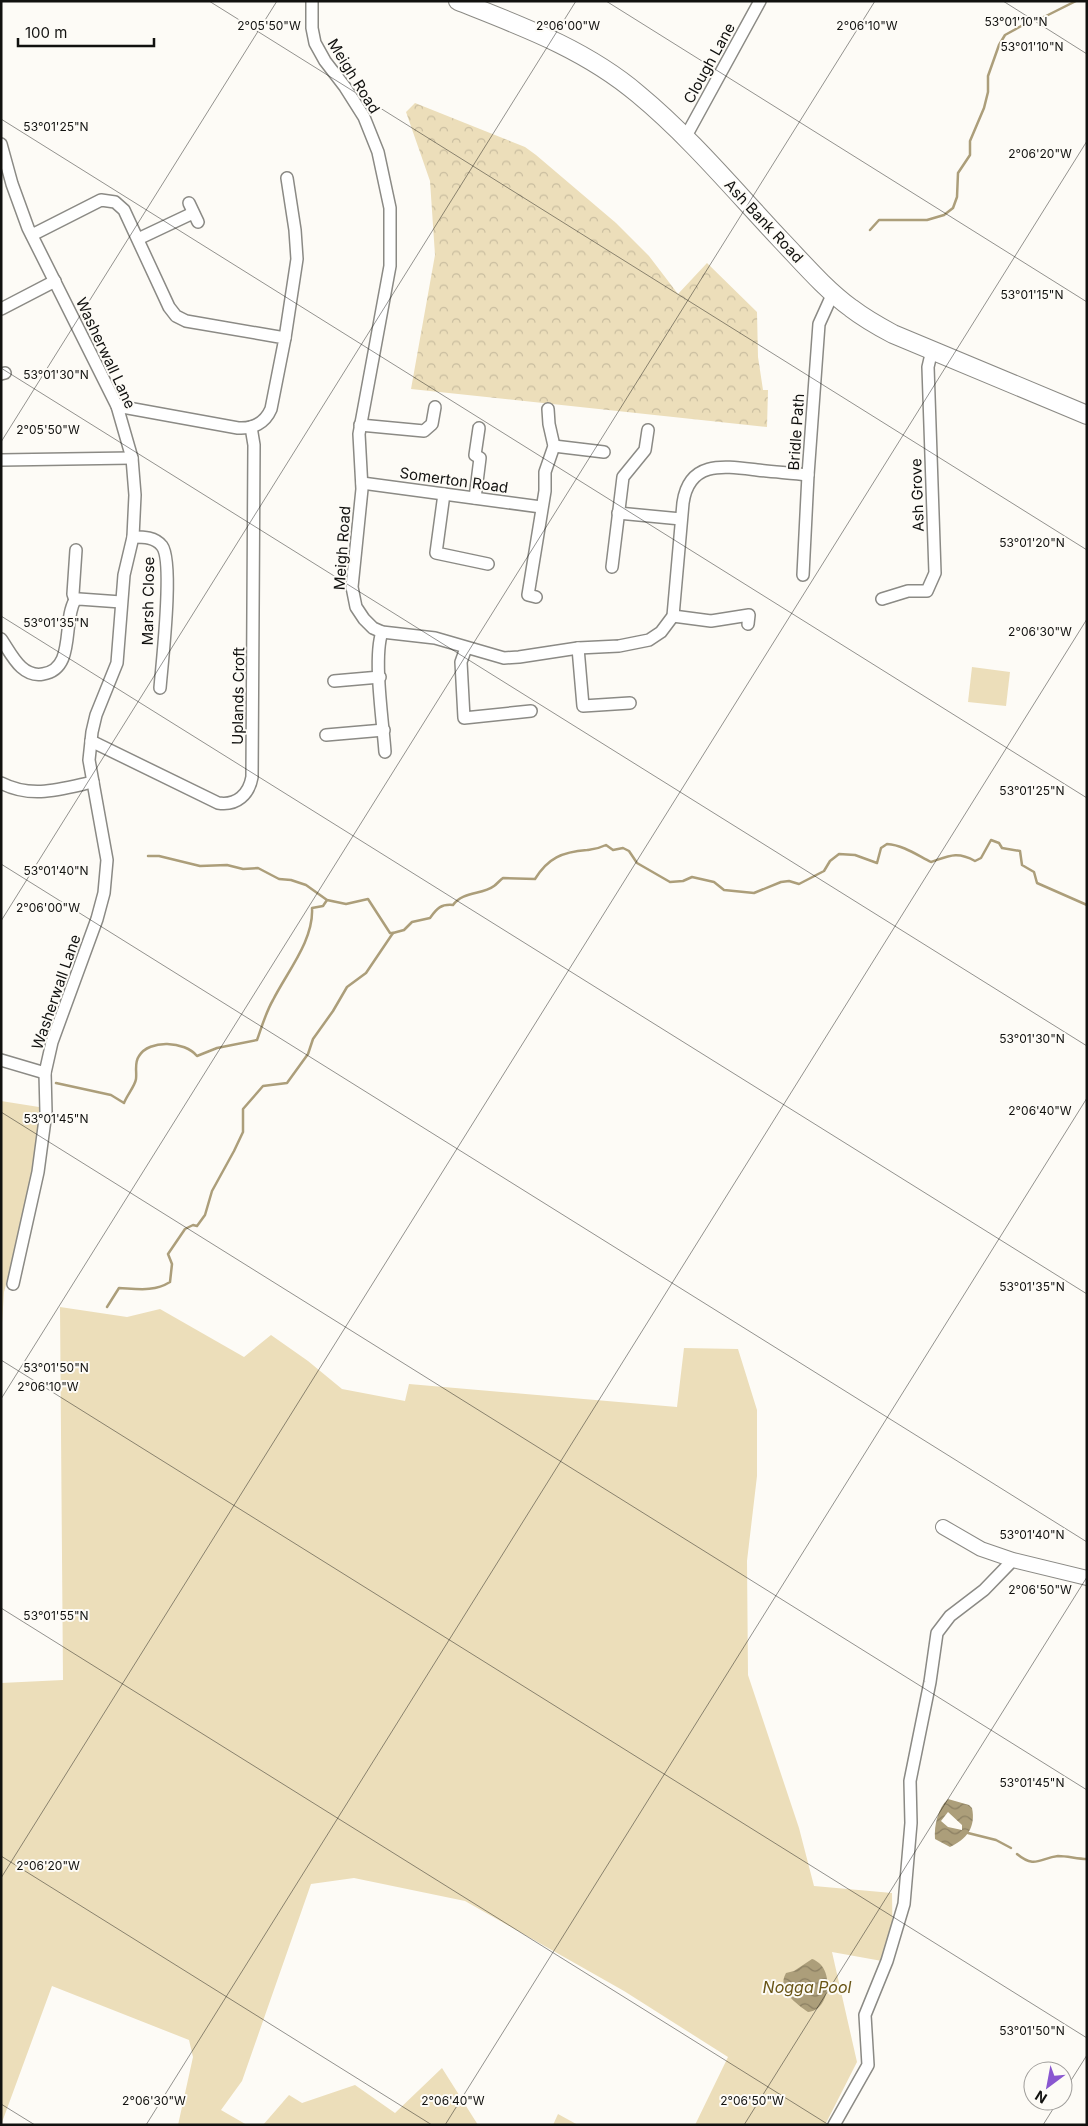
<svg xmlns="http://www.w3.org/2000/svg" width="1088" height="2126" font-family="Inter,sans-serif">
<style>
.green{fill:#ecdeba}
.park{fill:url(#park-crowns)}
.water{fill:url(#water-waves);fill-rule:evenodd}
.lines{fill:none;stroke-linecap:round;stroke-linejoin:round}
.stream{stroke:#ac9e7a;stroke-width:2.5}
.minor-casing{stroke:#8b8a85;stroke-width:14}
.tertiary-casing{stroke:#8b8a85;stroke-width:16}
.trunk-casing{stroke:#8b8a85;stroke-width:20}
.minor{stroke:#fff;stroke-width:11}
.tertiary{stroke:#fff;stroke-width:14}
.trunk{stroke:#fff;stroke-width:18}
.ticks{fill:none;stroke:#11110f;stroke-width:1;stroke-opacity:0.45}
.labels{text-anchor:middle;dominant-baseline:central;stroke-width:4;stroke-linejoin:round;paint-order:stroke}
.street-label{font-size:15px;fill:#11110f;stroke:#fdfbf6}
.water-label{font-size:16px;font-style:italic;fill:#695516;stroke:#fdfbf6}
.ticks-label{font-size:12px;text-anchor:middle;fill:#11110f;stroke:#fdfbf6;stroke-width:4;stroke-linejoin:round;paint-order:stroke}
</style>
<defs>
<pattern id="park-crowns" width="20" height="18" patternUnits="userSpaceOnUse" patternTransform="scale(1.25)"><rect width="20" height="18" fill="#ecdeba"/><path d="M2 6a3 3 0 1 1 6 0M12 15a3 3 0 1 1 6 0" fill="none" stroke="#c9bd9f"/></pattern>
<pattern id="water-waves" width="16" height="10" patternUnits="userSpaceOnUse" patternTransform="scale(1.25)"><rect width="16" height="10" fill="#ac9e7a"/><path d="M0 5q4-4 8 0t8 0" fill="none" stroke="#8b7f62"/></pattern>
</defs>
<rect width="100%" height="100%" fill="#fdfbf6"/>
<g class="green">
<path d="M972,667l38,5 -4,34 -38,-4z"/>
<path d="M1,1101l38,6v11l-8,63 -10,47 -17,64 -3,46z"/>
<path d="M60,1307l67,10 33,-8 84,48 27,-22 37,26 34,28 63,12 4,-17 268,23 7,-59 54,1 19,61v66l-10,85 1,114 51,153 15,58 78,7 1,70 -61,-11 25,110 -32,63h-130l33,-68 -104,-66 -159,-90 -111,-23 -43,6 -69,197 -21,29 26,15h-69l15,-68 -4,-17 -137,-54 -51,139v-442l62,-3z"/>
<path d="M442,2068l36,57h-215l26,-30 13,8 53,-18 40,28z"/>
<path d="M558,2114l20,11h-25z"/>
</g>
<path class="park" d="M415,103l110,44 11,8 80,68 33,33 29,38 29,-31 50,49 1,45 5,33h5l-1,37 -356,-38 24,-134 -5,-74 -24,-69z"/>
<g class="water">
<path d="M948,1799l21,6 3,3c4,19 -5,31 -22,39l-15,-8c-1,-14 3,-31 13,-40zM948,1812l14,13v5l-14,-3 -7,-6z"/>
<path d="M812,1959c24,8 18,52 -4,53 -11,-8 -32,-22 -22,-39l8,-2z"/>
</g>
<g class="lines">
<g class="stream">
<path d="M870,230l9,-10h48l17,-5 9,-7 4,-11 1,-24 12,-18v-14l14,-33 4,-16v-16l11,-31 6,-10 29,-16 10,-2 32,-16"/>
<path d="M148,856h11l41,10 27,-1 16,4 15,-1 21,11 12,1 15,5 21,15 19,4 22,-5 22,34h3"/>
<path d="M393,933l11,-3 8,-8 18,-4c7,-10 11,-14 23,-13 10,-14 29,-10 41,-19 3,-2 6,-6 9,-8l32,1c13,-21 27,-27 52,-29 8,-1 11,-1 19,-5l7,5 10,-2 6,3 8,12 33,19 13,-1 9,-4 22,5 10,8 30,3 27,-11 8,-1 10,3 25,-13 6,-10 9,-7 16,1 22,8 4,-15 6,-4c16,1 30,11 44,18 18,-6 26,-11 44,-1l6,-3 10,-18 8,3 3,5 18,3 2,14 12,7 3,11 50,22"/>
<path d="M56,1083l55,12 13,8c3,-8 11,-17 12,-24 1,-8 -2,-16 3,-23 10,-17 46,-15 58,0l20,-8 40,-8c5,-14 9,-28 16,-40 14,-28 41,-60 39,-92l11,-2 4,-6"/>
<path d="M107,1307l12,-19c19,1 35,4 51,-6l2,-18 -4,-10 17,-25 8,-4 4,1 8,-11 7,-24 22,-40 9,-19v-23l20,-23 24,-3 21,-29 5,-15 20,-28 14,-24 19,-14 27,-40"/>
<path d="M968,1833l28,7 15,8"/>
<path d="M1017,1854c18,15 23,4 41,2 10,0 19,3 29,3"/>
</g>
<defs>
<g id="minor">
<path d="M312,1v27l3,15 10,18 20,26 19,30 14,35 12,56v58l-31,168 3,55 -10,98 4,20 8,12 9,9 9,4 53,6 69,20 15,-1 59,-9 41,-2 30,-6 12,-8 12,-16 10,-113c6,-43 41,-37 74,-33 17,2 34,3 51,5"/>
<path d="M685,138l75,-137"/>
<path d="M1,144l11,40 16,44 89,178 15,52 3,37 -2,42 -9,38 -7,88 -21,52 -4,17 -3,28 18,100 -3,33 -7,26 -45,123 -7,31 1,39 -8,60 -25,112"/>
<path d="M189,203l9,19"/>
<path d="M32,235l69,-35 14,2 9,8 45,97 7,9 10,5 99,17 -14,71c-6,14 -18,20 -33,19l-121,-22"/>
<path d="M138,239l55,-26"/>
<path d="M1,309l54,-28"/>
<path d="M285,338l12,-79 -2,-29 -8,-52"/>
<path d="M1,374l4,-1"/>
<path d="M360,425l64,6 8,-7 3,-17"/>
<path d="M554,446l50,6"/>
<path d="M1,460l131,-2"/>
<path d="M362,483l179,24"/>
<path d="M444,494l-8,59 52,11"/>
<path d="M475,498l5,-40 -5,-3 4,-27"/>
<path d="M618,513l63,6"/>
<path d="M133,537c11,0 22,0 29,9 12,16 0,117 -2,142"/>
<path d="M612,567l11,-90 22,-27 3,-20"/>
<path d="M803,575l5,-100 11,-151 14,-31"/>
<path d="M536,597l-8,-2 17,-104v-19l9,-26 -5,-22 -1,-15"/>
<path d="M882,599l26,-8h19l8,-18 -7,-206 4,-17"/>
<path d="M75,600l-2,-6 3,-44"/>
<path d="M673,616l38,5 38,-6 -1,9"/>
<path d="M382,632c-9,26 1,90 3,120"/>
<path d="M1,639c10,14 20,39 42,35 33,-5 19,-52 32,-74l4,-1 42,3"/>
<path d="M466,648l-5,14 3,56 67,-7"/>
<path d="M578,648l5,58 47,-3"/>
<path d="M334,681l46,-4"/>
<path d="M326,735l58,-5"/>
<path d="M91,741l127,62c19,3 31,-9 34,-26l2,-332 -3,-18"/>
<path d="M1,783c31,16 60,6 92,-1"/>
<path d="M1,1060l44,13"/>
<path d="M834,2125l34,-60 -3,-50 22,-54 17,-57 7,-81 -1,-42 20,-99 7,-49 13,-17 34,-26 29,-30"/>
</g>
<path id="tertiary" d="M943,1527l38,22 32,11 74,18"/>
<path id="trunk" d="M458,1c63,25 127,48 180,93 52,43 96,96 143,146 22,23 44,49 70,68 13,10 27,18 42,26l194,81"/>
</defs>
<use href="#minor" class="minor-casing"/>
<use href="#tertiary" class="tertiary-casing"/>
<use href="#trunk" class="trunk-casing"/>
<use href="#minor" class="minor"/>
<use href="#tertiary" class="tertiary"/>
<use href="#trunk" class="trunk"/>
</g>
<path class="ticks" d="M209,1l878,549M606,1l481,301M1003,1l84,53M1,119l1086,679M1,368l1086,678M1,442l276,-441M1,616l1086,678M1,864l1086,678M1,921l575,-920M1,1112l1086,678M1,1360l1086,678M1,1399l874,-1398M1,1608l828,517M1,1856l431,269M1,1878l1086,-1737M1063,2093l24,-38M1,2104l34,21M146,2125l941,-1506M445,2125l642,-1027M744,2125l343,-548M1043,2125l15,-24"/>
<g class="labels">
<g class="street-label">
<text transform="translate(709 63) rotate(-61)">Clough Lane</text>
<text transform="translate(354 76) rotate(58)">Meigh Road</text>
<text transform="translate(764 221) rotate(47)">Ash Bank Road</text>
<text transform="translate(106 353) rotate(65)">Washerwall Lane</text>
<text transform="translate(796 432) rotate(-86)">Bridle Path</text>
<text transform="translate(454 480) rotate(8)">Somerton Road</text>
<text transform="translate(917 495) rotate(-92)">Ash Grove</text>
<text transform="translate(342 548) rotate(-86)">Meigh Road</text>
<text transform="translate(148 601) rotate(-89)">Marsh Close</text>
<text transform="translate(238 696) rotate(-89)">Uplands Croft</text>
<text transform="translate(56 992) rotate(-71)">Washerwall Lane</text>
</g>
<g class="water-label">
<text x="807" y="1987">Nogga Pool</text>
</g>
</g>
<g class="ticks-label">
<text x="1016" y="26">53°01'10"N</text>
<text x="269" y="30">2°05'50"W</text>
<text x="568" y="30">2°06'00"W</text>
<text x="867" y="30">2°06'10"W</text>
<text x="1032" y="51">53°01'10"N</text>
<text x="56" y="131">53°01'25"N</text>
<text x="1040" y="158">2°06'20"W</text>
<text x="1032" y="299">53°01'15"N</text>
<text x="56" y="379">53°01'30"N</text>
<text x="48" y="434">2°05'50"W</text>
<text x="1032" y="547">53°01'20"N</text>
<text x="56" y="627">53°01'35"N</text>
<text x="1040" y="636">2°06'30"W</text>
<text x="1032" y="795">53°01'25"N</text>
<text x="56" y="875">53°01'40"N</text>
<text x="48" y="912">2°06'00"W</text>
<text x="1032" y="1043">53°01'30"N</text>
<text x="1040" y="1115">2°06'40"W</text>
<text x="56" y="1123">53°01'45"N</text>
<text x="1032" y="1291">53°01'35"N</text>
<text x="56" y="1372">53°01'50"N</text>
<text x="48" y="1391">2°06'10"W</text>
<text x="1032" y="1539">53°01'40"N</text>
<text x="1040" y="1594">2°06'50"W</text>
<text x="56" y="1620">53°01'55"N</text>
<text x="1032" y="1787">53°01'45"N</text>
<text x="48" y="1870">2°06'20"W</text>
<text x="1032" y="2035">53°01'50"N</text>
<text x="154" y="2105">2°06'30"W</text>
<text x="453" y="2105">2°06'40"W</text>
<text x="752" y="2105">2°06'50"W</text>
</g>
<rect width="1088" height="2126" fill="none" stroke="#11110f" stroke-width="5"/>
<g transform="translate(1048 2086) rotate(212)"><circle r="24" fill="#fdfbf6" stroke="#9f9d9a"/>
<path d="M0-4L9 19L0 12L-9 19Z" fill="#8957d0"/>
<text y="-8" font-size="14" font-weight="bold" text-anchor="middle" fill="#11110f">N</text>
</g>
<path d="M18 38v8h136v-8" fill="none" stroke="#11110f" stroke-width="2.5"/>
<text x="25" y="38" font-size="15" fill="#11110f" stroke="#fdfbf6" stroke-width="4" paint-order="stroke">100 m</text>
</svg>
